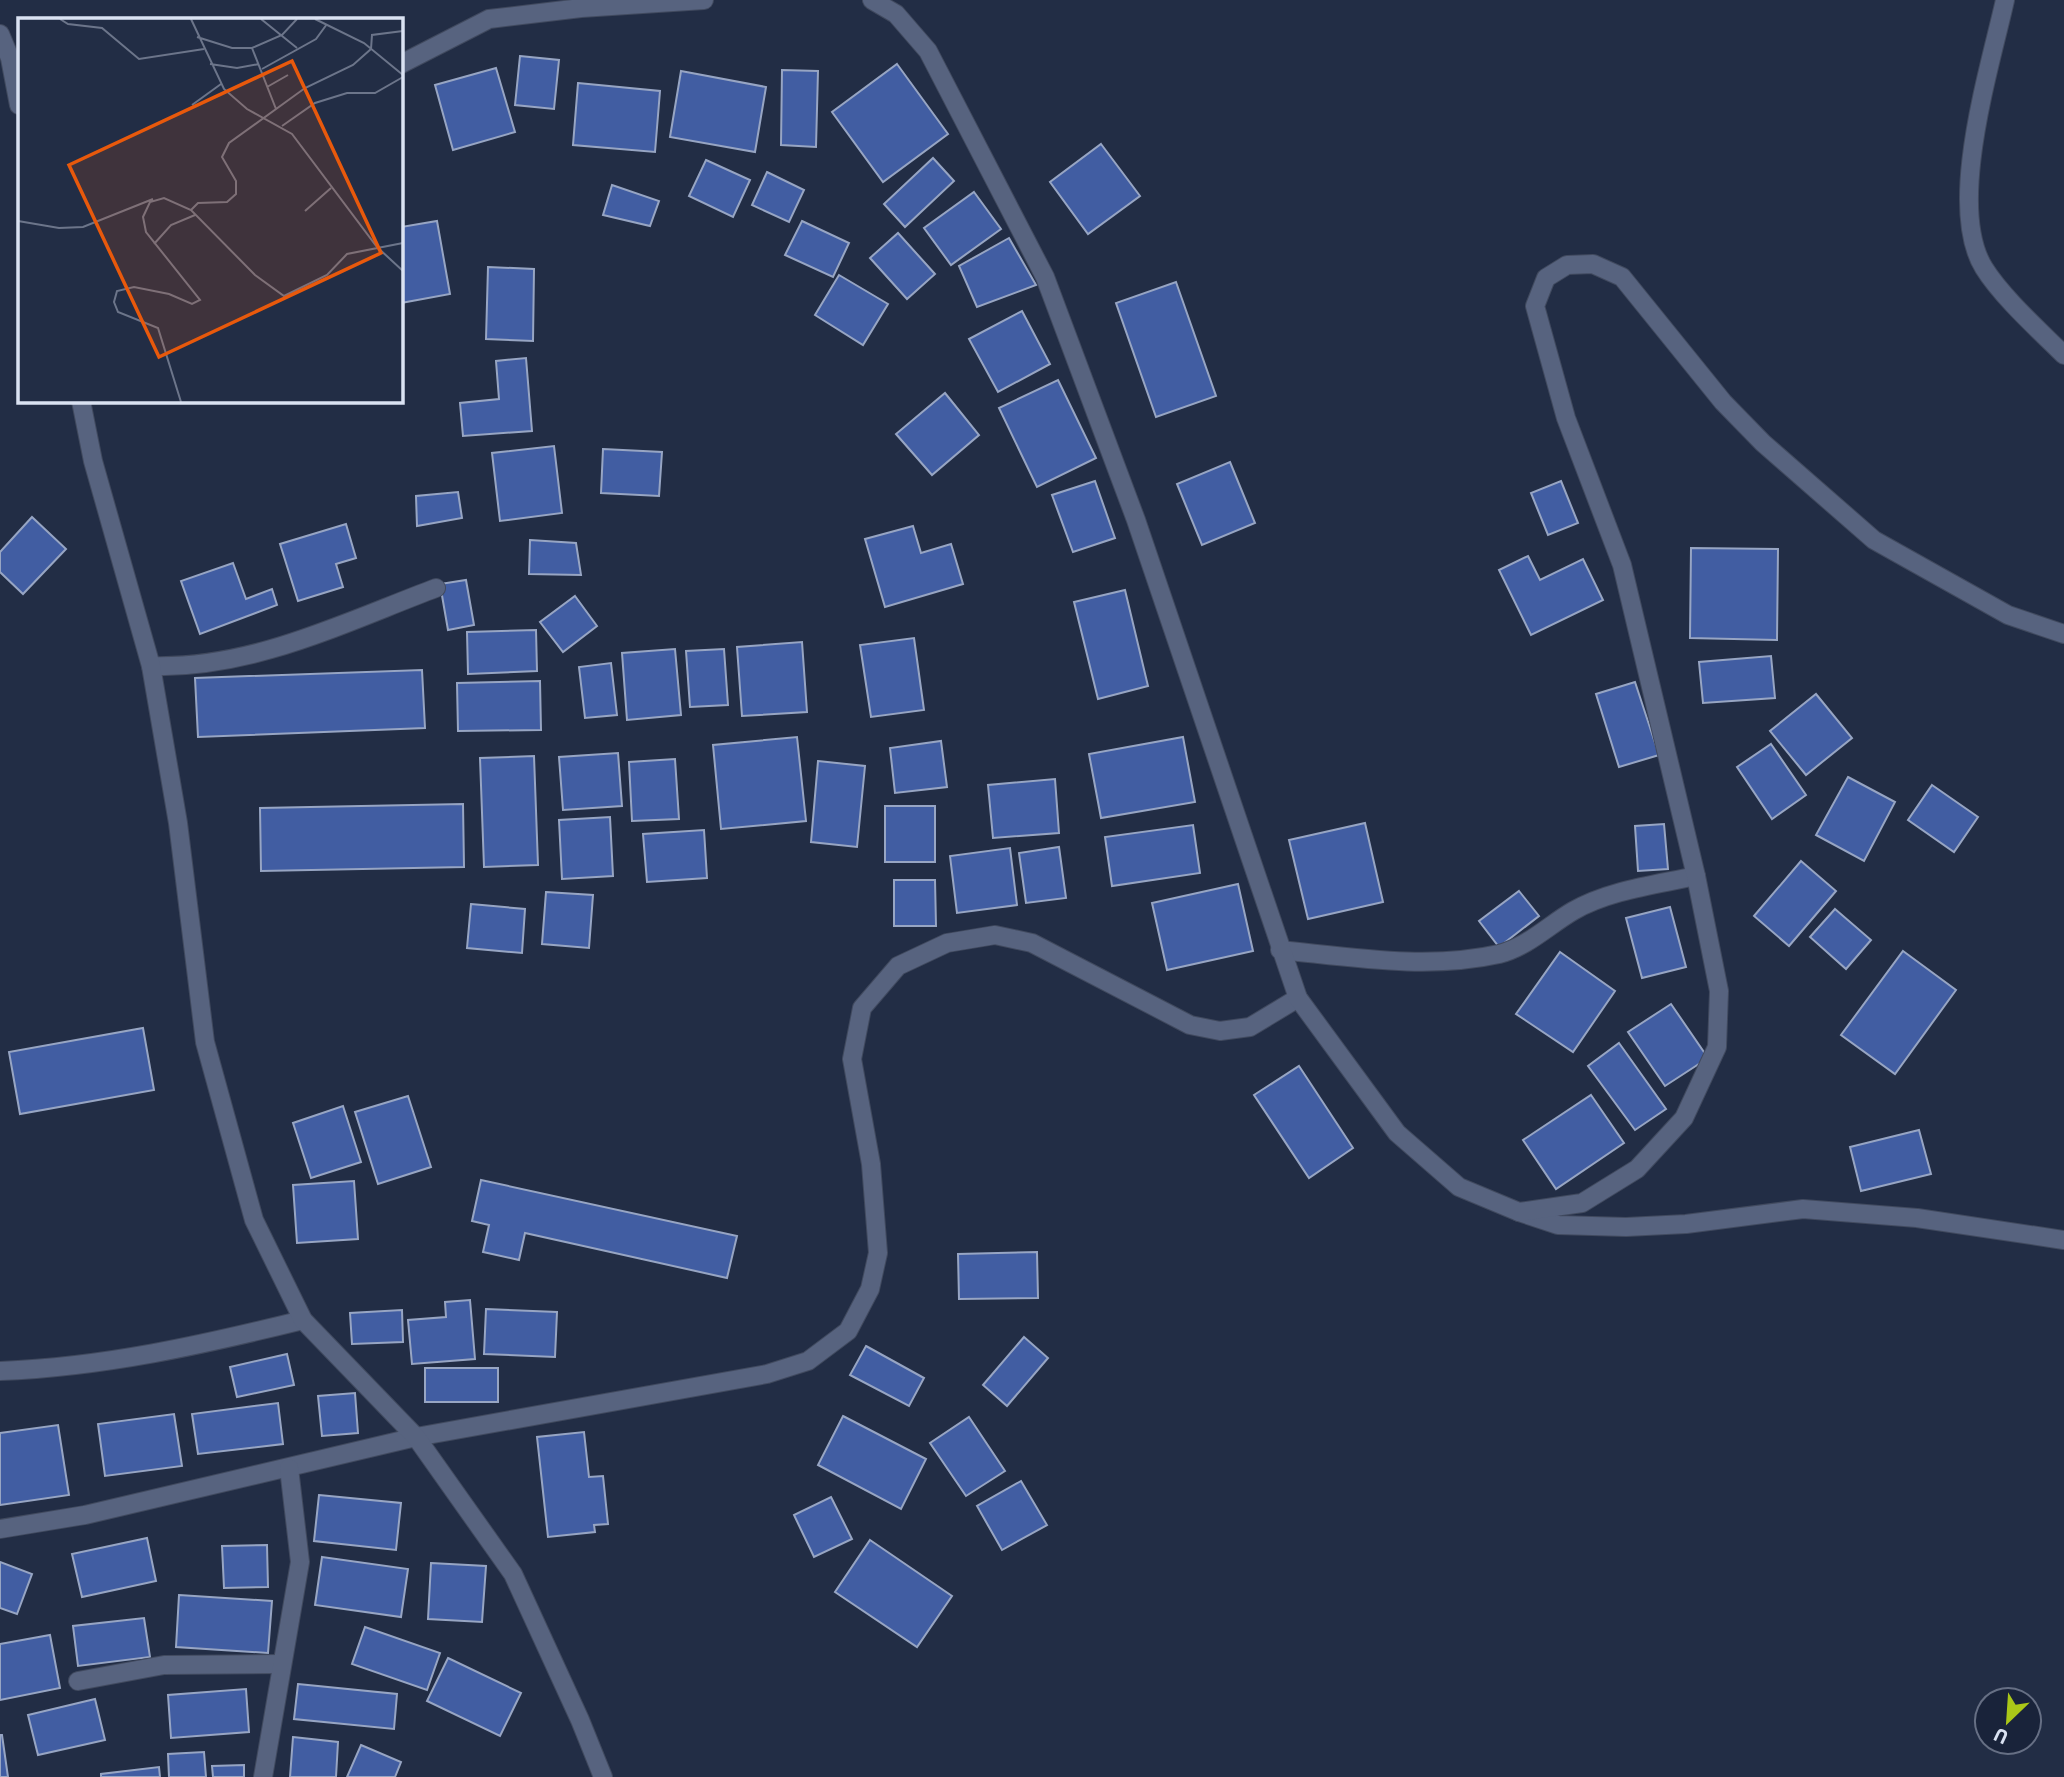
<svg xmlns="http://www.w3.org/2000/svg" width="2064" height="1777" font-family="'IBM Plex Sans',sans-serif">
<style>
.building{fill:#415da2;stroke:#97a5c3;stroke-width:2}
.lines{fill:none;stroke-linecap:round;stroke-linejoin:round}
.street-casing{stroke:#414a5f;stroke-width:20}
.secondary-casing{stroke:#414a5f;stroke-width:20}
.street{stroke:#57637f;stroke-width:18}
.secondary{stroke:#57637f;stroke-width:18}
.inset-road{fill:none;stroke:#6c758a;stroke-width:2}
.view{fill:#e8590c;fill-opacity:0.15;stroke:#e8590c;stroke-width:3.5}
.inset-edge{fill:none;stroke:#dae2f2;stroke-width:3.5}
</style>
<rect width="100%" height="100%" fill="#222d45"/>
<g class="building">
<path d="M520,56l39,4 -5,49 -39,-4z"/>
<path d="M897,64l51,70 -65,48 -51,-70z"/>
<path d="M496,68l19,64 -62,18 -18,-65z"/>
<path d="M782,70l36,1 -2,76 -35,-2z"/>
<path d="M681,71l85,16 -11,65 -85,-15z"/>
<path d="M578,83l82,8 -5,61 -82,-7z"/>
<path d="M1101,144l39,52 -52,38 -38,-52z"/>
<path d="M933,158l21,23 -49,46 -21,-23z"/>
<path d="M706,160l44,20 -17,37 -44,-21z"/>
<path d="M767,172l37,18 -15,32 -37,-17z"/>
<path d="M612,185l47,16 -9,25 -47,-11z"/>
<path d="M974,192l27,37 -50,36 -27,-37z"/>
<path d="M437,221l13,73 -49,9v-76z"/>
<path d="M802,221l47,22 -16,34 -48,-22z"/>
<path d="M898,233l37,41 -28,25 -37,-41z"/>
<path d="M1009,238l27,47 -59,22 -18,-41z"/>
<path d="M488,267l46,2 -1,72 -47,-2z"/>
<path d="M839,275l49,29 -25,41 -48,-30z"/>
<path d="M1176,282l40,114 -60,21 -40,-114z"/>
<path d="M1022,311l28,53 -52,28 -29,-53z"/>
<path d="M526,358l6,73 -69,5 -3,-33 39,-4 -3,-38z"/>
<path d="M1058,380l38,78 -59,29 -38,-79z"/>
<path d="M945,393l34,42 -47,40 -36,-41z"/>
<path d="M554,446l8,67 -62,8 -8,-68z"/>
<path d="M603,449l59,3 -3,44 -58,-3z"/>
<path d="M1230,462l25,61 -53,22 -25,-61z"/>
<path d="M1095,481l20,57 -42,14 -21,-57z"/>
<path d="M1561,481l17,42 -30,12 -17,-42z"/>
<path d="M458,492l4,26 -45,8 -1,-30z"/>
<path d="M32,517l34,32 -43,45 -23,-22v-20z"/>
<path d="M346,524l10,34 -20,6 7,23 -45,14 -18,-57z"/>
<path d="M913,526l8,27 30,-9 12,40 -78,23 -20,-68z"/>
<path d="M530,540l46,3 5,32 -52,-1z"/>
<path d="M1691,548l87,1 -1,91 -87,-2z"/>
<path d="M1528,556l12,24 43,-21 20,41 -72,35 -32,-65z"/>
<path d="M233,563l13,36 26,-10 5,16 -77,29 -19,-53z"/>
<path d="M466,580l8,45 -26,5 -8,-46z"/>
<path d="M1125,590l23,96 -50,13 -24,-97z"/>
<path d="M575,596l22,30 -34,26 -23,-30z"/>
<path d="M536,630l1,41 -69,3 -1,-42z"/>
<path d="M914,638l10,72 -53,7 -11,-72z"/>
<path d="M802,642l5,70 -65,4 -5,-69z"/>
<path d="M675,649l6,66 -54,5 -5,-67z"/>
<path d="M724,649l4,56 -38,2 -4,-56z"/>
<path d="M1771,656l4,42 -72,5 -4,-41z"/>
<path d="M611,663l6,52 -32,3 -6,-51z"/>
<path d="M422,670l3,58 -227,9 -3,-59z"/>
<path d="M540,681l1,49 -83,1 -1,-48z"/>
<path d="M1635,682l24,73 -40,12 -23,-73z"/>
<path d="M1816,694l36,44 -46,37 -36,-44z"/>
<path d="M797,737l9,84 -85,8 -8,-84z"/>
<path d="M1183,737l12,65 -94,16 -12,-64z"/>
<path d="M941,741l6,46 -52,6 -5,-45z"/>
<path d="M1771,744l35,51 -34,24 -35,-52z"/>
<path d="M618,753l4,53 -59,4 -4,-53z"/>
<path d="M534,756l4,109 -54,2 -4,-109z"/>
<path d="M675,759l4,60 -47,2 -3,-59z"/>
<path d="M818,761l47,5 -8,81 -46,-5z"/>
<path d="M1848,777l47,25 -31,59 -48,-26z"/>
<path d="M1055,779l4,54 -66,5 -5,-53z"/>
<path d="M1932,785l46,32 -24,35 -46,-32z"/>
<path d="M463,804l1,63 -203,4 -1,-63z"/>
<rect x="885" y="806" width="50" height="56"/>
<path d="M610,817l3,59 -51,3 -3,-59z"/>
<path d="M1365,823l18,79 -75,17 -19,-79z"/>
<path d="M1664,824l4,45 -30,2 -3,-45z"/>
<path d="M1193,825l7,48 -88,13 -7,-49z"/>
<path d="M704,830l3,48 -60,4 -4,-48z"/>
<path d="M1059,847l7,51 -40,5 -7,-50z"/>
<path d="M1010,848l7,57 -60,8 -7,-57z"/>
<path d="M1801,861l35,30 -47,55 -35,-30z"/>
<path d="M894,880h41l1,46h-42z"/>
<path d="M1238,884l15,67 -86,19 -15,-67z"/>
<path d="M1519,891l20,25 -40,31 -20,-26z"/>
<path d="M546,892l47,3 -4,53 -47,-4z"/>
<path d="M471,904l54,5 -3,44 -55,-5z"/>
<path d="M1670,907l16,60 -44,11 -16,-60z"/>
<path d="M1835,909l36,31 -25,29 -36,-32z"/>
<path d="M1903,951l53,39 -61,84 -54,-39z"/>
<path d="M1560,952l55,39 -42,61 -57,-38z"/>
<path d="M1671,1004l37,54 -43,28 -37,-54z"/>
<path d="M143,1028l11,62 -134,24 -11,-62z"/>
<path d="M1619,1043l47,66 -31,21 -47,-64z"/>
<path d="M1299,1066l54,82 -44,30 -55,-83z"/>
<path d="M1591,1095l33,48 -68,46 -33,-49z"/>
<path d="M408,1096l23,71 -53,17 -23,-72z"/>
<path d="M343,1106l18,56 -50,16 -18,-55z"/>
<path d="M1919,1130l12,44 -70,17 -11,-44z"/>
<path d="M481,1180l256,56 -10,42 -202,-45 -6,27 -36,-8 6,-27 -17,-4z"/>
<path d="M354,1181l4,58 -61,4 -4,-58z"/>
<path d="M1037,1252l1,46 -79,1 -1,-45z"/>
<path d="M470,1300l5,59 -63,5 -4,-44 38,-3 -1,-15z"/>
<path d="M486,1309l71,3 -2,45 -71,-3z"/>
<path d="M402,1310l1,32 -51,2 -2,-31z"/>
<path d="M1024,1337l24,21 -41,48 -24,-21z"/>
<path d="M866,1346l58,32 -15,28 -59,-31z"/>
<path d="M287,1354l7,31 -57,12 -7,-30z"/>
<rect x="425" y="1368" width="73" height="34"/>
<path d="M355,1393l3,40 -36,3 -4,-40z"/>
<path d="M278,1403l5,41 -85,10 -6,-40z"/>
<path d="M174,1414l8,52 -77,10 -7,-52z"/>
<path d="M843,1416l83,43 -25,50 -83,-44z"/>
<path d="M969,1417l36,54 -39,25 -36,-53z"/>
<path d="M58,1425l11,70 -69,10v-72z"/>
<path d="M584,1432l5,45 14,-1 5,48 -14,1 1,7 -47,5 -11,-100z"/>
<path d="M1021,1481l26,44 -45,25 -25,-44z"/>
<path d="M319,1495l82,8 -5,47 -82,-9z"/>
<path d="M831,1497l21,42 -38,18 -20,-42z"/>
<path d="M147,1538l9,43 -74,16 -10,-43z"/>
<path d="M870,1540l82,56 -35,51 -82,-55z"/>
<path d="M267,1545l1,42 -44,1 -2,-42z"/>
<path d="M322,1557l86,12 -7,48 -86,-12z"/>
<path d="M0,1562l32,12 -15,40 -17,-6z"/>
<path d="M431,1563l55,3 -4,56 -54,-3z"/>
<path d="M179,1595l93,6 -4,52 -92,-6z"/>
<path d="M144,1618l6,39 -72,9 -5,-40z"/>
<path d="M365,1627l75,26 -13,37 -75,-26z"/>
<path d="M50,1635l10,53 -60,12v-56z"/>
<path d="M448,1658l73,35 -21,43 -73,-35z"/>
<path d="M298,1684l99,10 -3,35 -100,-10z"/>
<path d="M246,1689l3,43 -78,6 -3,-43z"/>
<path d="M95,1699l10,41 -67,15 -10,-40z"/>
<path d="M0,1735h2l6,42h-8z"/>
<path d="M293,1737l45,5 -2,35h-46z"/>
<path d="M361,1745l40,17 -6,15h-48z"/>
<path d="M204,1752l2,25h-37l-1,-23z"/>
<path d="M244,1765v12h-31l-1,-11z"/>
<path d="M159,1767l1,10h-59v-3z"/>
</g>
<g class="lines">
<defs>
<g id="street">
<path d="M151,666c101,3 192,-43 285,-78"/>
<path d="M1280,950c71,7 148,20 219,4 28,-7 50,-29 74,-43 37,-21 82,-26 123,-35"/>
<path d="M1519,1212l39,13 68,2 60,-3 117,-15 114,9 147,22"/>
<path d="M0,1371c104,-4 202,-26 303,-51"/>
<path d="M0,1529l85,-14 331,-78 351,-63 41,-13 40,-30 22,-42 8,-36 -7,-89 -19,-105 10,-51 36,-42 49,-23 48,-8 37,8 158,82 30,6 30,-4 48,-29"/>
<path d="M78,1681l86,-16 118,-1"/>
<path d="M263,1777l37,-215 -11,-94"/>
</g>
<g id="secondary">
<path d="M872,0l24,14 32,37 117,226 91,243 162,478 99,135 62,54 60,25 63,-9 55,-34 47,-51 33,-71 2,-56 -23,-115 -74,-311 -56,-147 -31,-112 11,-28 21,-13 26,-1 29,13 101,125 40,41 111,97 134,75 56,19"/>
<path d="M2005,0c-15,68 -59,207 -21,268 18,29 56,63 80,87"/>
<path d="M0,34l10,24 9,47"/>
<path d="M401,64l88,-45 92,-11 123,-8"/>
<path d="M81,401l12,60 58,205 27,157 27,219 49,178 49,100 113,117 97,137 67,146 23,57"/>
</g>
</defs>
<use href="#street" class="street-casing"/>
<use href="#secondary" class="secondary-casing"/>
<use href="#street" class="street"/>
<use href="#secondary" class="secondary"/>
</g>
<g transform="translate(18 18)">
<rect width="385" height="385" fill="#222d45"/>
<path class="inset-road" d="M42,1l8,5 34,4 37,31 65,-10M173,1l33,70 23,20 45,25 85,113 26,24M243,1l36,29M297,1l49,24 39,32M179,19l35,11h20l30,-13 15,-16M234,30l24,61M192,46l27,4 22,-4M244,51l54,-30 11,-15M249,69l21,-12M174,87l29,-21M264,108l33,-23 32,-10h28l28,-16M173,192l7,-7 29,-1 9,-8v-13l-14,-24 7,-14 76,-55 48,-23 18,-16 1,-14 31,-4M287,193l26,-23M0,203l41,7 24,-1 70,-28M136,226l17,-19 24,-10M163,384l-23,-74 -40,-16 -4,-10 3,-11 17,-4 35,7 23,10 8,-4 -54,-68 -3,-15 7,-15 14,-4 27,12 64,65 29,21 43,-21 20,-21 56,-11"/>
<path class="view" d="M274,43l89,192 -222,104 -90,-192z"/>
<rect width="385" height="385" class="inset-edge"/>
</g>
<g transform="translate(2008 1721) rotate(205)"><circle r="33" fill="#19233a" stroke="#666f84" stroke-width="2"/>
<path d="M0-5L12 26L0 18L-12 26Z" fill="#aac718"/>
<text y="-10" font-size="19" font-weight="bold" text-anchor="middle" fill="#dae2f2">U</text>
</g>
</svg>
